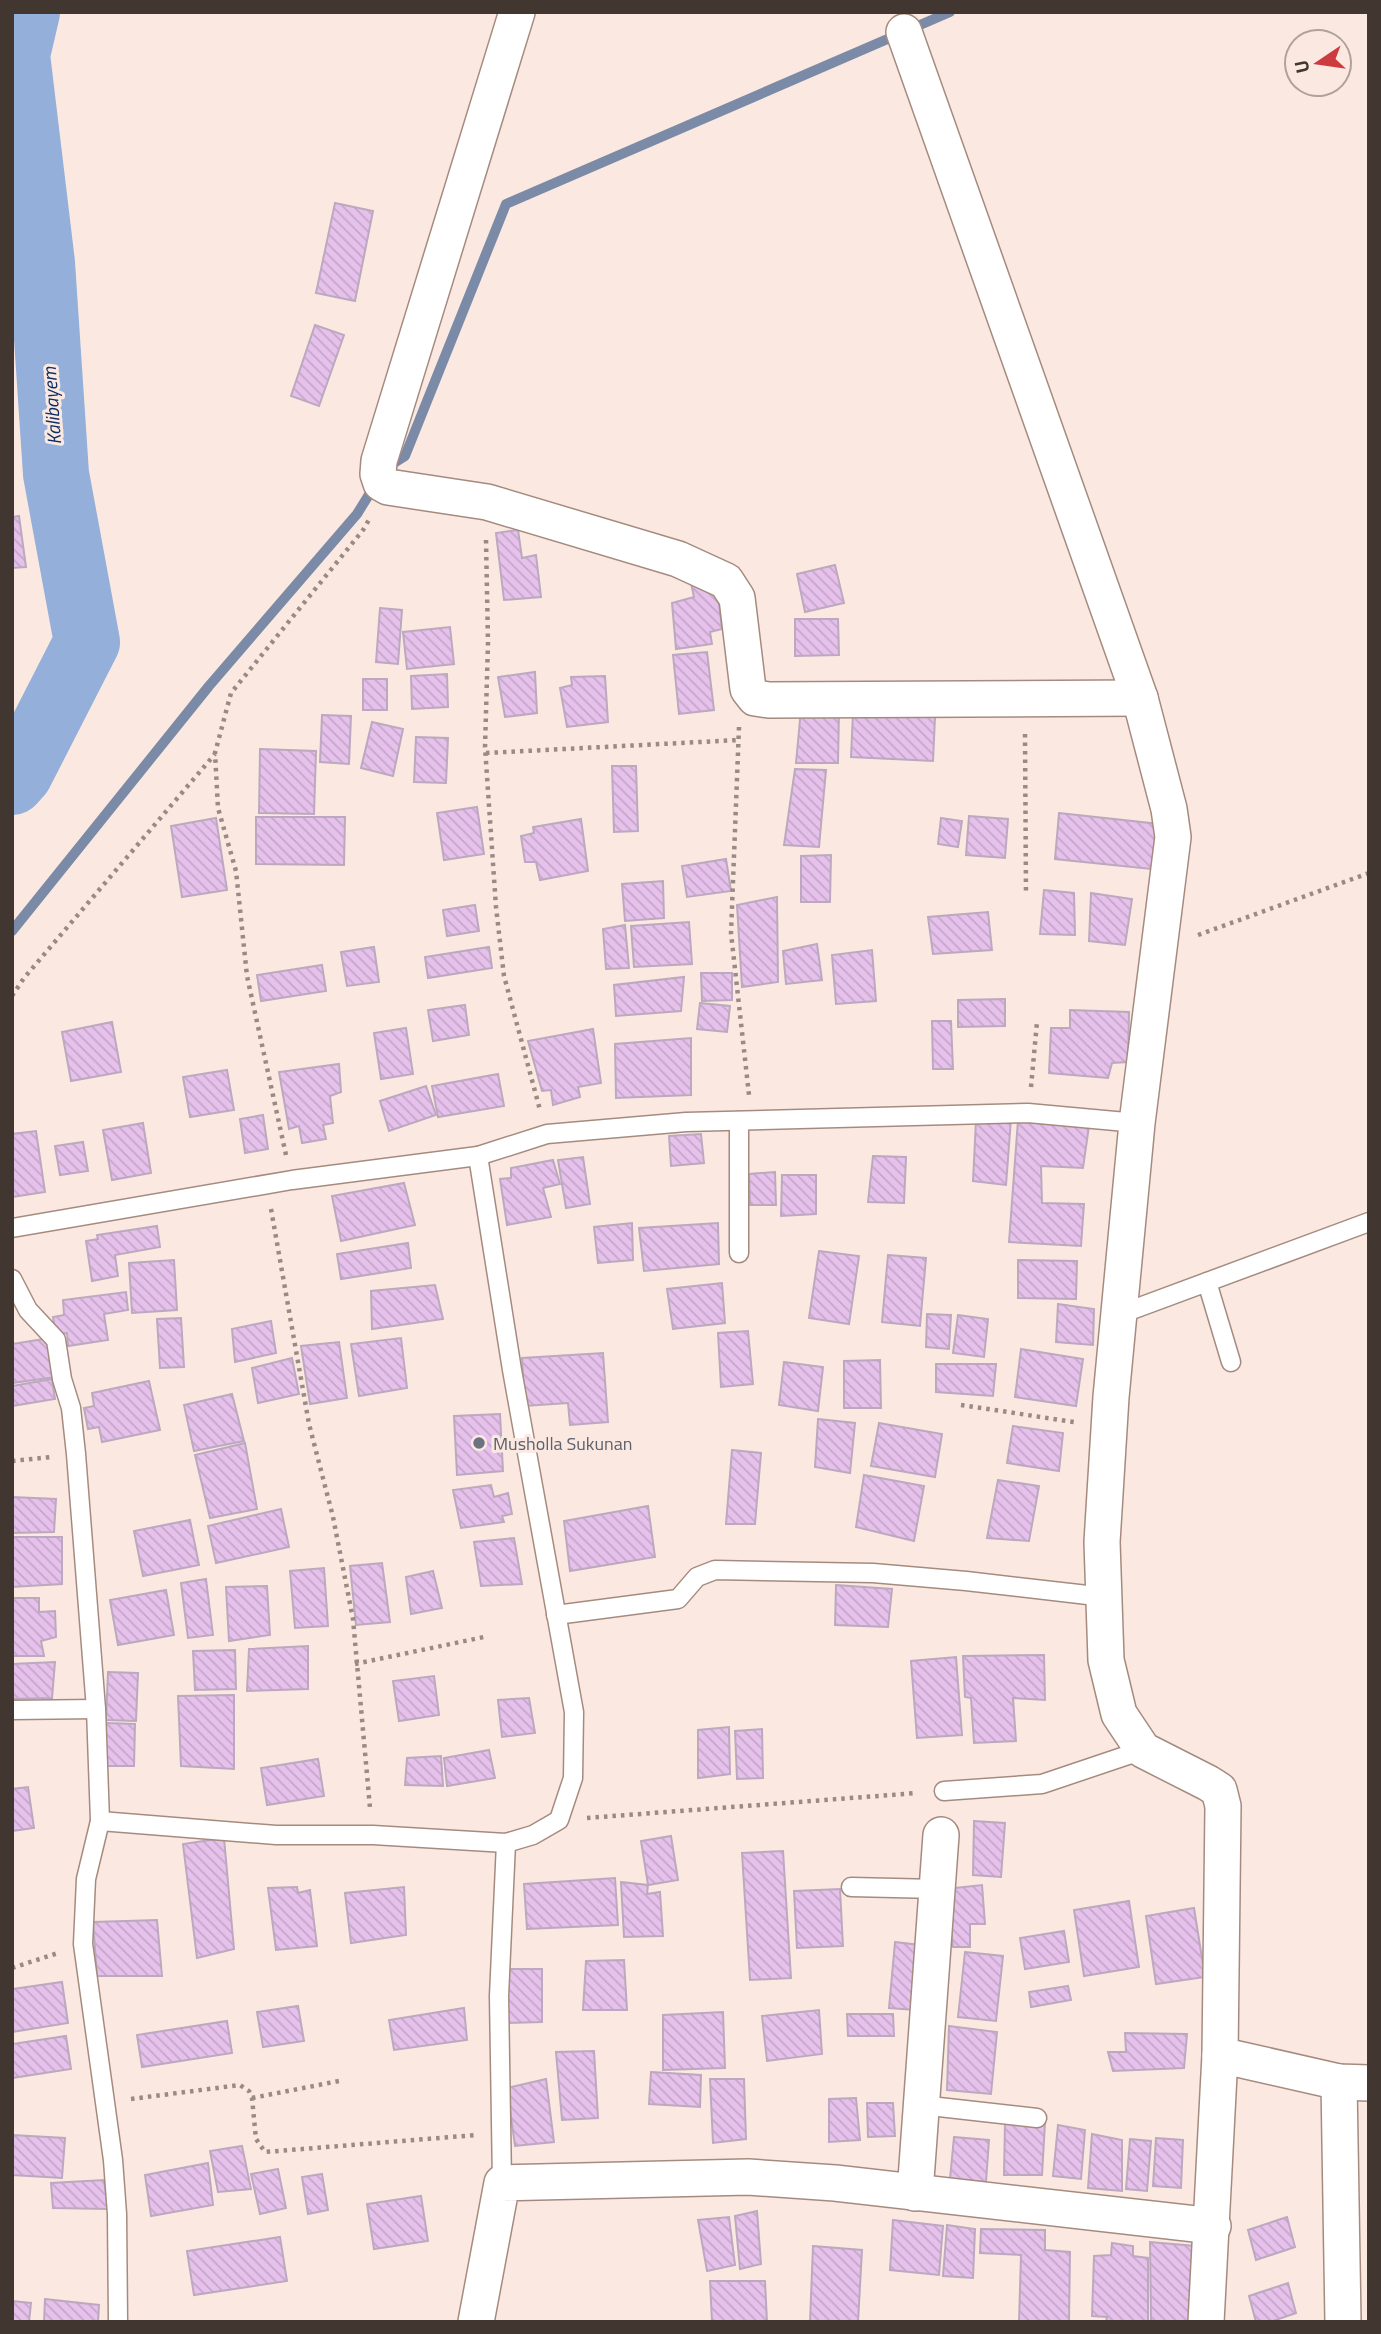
<svg xmlns="http://www.w3.org/2000/svg" width="1381" height="2334" font-family="'Titillium Web',sans-serif">
<style>
.lines{fill:none;stroke-linecap:round;stroke-linejoin:round}
.stream{stroke:#7b8ba7;stroke-width:10}
.river{stroke:#94afda;stroke-width:66}
.building{fill:url(#building-back-hatch);stroke:#bca9bf;stroke-width:2}
.service-casing{stroke:#a58b7f;stroke-width:21}
.minor-casing{stroke:#a58b7f;stroke-width:38}
.path{stroke:#998a84;stroke-width:4.5;stroke-dasharray:3.5 5;stroke-linecap:butt}
.service{stroke:#fff;stroke-width:18}
.minor{stroke:#fff;stroke-width:35}
.worship-dot{fill:#6b7280;stroke:#fbe9e1;stroke-width:2.5}
.labels{text-anchor:middle;dominant-baseline:central;stroke-width:6;stroke-linejoin:round;paint-order:stroke}
.worship-label{font-size:18px;fill:#5b616d;stroke:#fbe9e1;text-anchor:start}
.water-label{font-size:19px;font-style:italic;fill:#0e2d61;stroke:#fbe9e1}
</style>
<defs>
<pattern id="building-back-hatch" width="6" height="6" patternUnits="userSpaceOnUse" patternTransform="scale(1.75)"><rect width="6" height="6" fill="#e5c1eb"/><path d="M-1 5l2 2M0 0l6 6M5-1l2 2" fill="none" stroke="#c6a6ca"/></pattern>
</defs>
<rect width="100%" height="100%" fill="#fbe9e1"/>
<g class="lines">
<g class="stream">
<path d="M386,468l19,-12 101,-252 444,-192"/>
<path d="M12,931l197,-245 148,-172 18,-29"/>
</g>
<path class="river" d="M12,782l8,-9 67,-131 -31,-168 -14,-211 -25,-208 10,-43"/>
</g>
<g class="building">
<path d="M335,203l38,8 -18,90 -39,-8z"/>
<path d="M315,325l29,10 -25,71 -28,-10z"/>
<path d="M19,516l7,51 -14,1v-51z"/>
<path d="M518,530l4,28 14,-3 5,42 -37,3 -8,-67z"/>
<path d="M835,565l9,38 -39,9 -8,-38z"/>
<path d="M716,579l6,50 -12,3 2,12 -36,5 -4,-46 22,-6 -3,-14z"/>
<path d="M380,608l22,2 -4,54 -22,-2z"/>
<path d="M795,619h43l1,36 -44,1z"/>
<path d="M450,627l4,37 -47,5 -4,-37z"/>
<path d="M707,652l7,58 -35,4 -6,-59z"/>
<path d="M535,672l2,41 -32,4 -7,-40z"/>
<path d="M447,674l1,33 -36,2 -1,-33z"/>
<path d="M605,676l3,46 -41,5 -7,-39 12,-3 -1,-8z"/>
<rect x="363" y="679" width="24" height="31"/>
<path d="M801,709l38,1 -1,53h-42z"/>
<path d="M853,713l82,4 -2,44 -82,-4z"/>
<path d="M322,715l29,1 -2,48 -29,-2z"/>
<path d="M372,722l31,7 -10,47 -32,-8z"/>
<path d="M416,737l32,1 -2,45 -32,-1z"/>
<path d="M260,749l56,2 -2,63 -55,-1z"/>
<path d="M612,766h24l2,65 -24,1z"/>
<path d="M795,769l31,1 -7,77 -35,-2z"/>
<path d="M477,807l7,47 -40,6 -7,-47z"/>
<path d="M1059,813l100,11 -8,45 -96,-10z"/>
<path d="M969,816l39,3 -3,39 -39,-3z"/>
<path d="M256,817h89l-1,48 -88,-1z"/>
<path d="M216,818l11,72 -45,7 -11,-71z"/>
<path d="M941,818l21,3 -4,26 -20,-3z"/>
<path d="M581,819l7,52 -48,9 -4,-18h-11l-4,-26 13,-3 -1,-6z"/>
<path d="M831,855l-1,47h-29v-46z"/>
<path d="M726,859l5,32 -44,6 -5,-31z"/>
<path d="M663,881l1,37 -39,3 -3,-37z"/>
<path d="M1044,890l30,3 1,42 -35,-1z"/>
<path d="M1091,893l41,6 -7,46 -36,-4z"/>
<path d="M777,897l1,85 -36,5 -5,-82z"/>
<path d="M475,905l4,26 -32,5 -4,-26z"/>
<path d="M988,912l4,38 -59,4 -5,-37z"/>
<path d="M689,922l3,42 -58,3 -3,-41z"/>
<path d="M625,925l4,43 -23,1 -3,-40z"/>
<path d="M817,944l5,36 -36,4 -3,-33z"/>
<path d="M374,947l5,35 -32,4 -6,-34z"/>
<path d="M489,947l3,21 -64,10 -3,-21z"/>
<path d="M872,950l4,51 -40,3 -4,-49z"/>
<path d="M322,965l4,26 -65,10 -4,-26z"/>
<path d="M701,973h31v27l-30,1z"/>
<path d="M684,977l-3,34 -65,5 -2,-31z"/>
<path d="M1005,999v27l-47,1v-27z"/>
<path d="M700,1003l30,3 -3,26 -30,-3z"/>
<path d="M465,1005l4,30 -36,6 -5,-31z"/>
<path d="M1070,1010l59,2 -1,50 -16,1 -4,15 -59,-5 2,-45h19z"/>
<path d="M932,1021h19l2,48h-20z"/>
<path d="M112,1022l9,50 -50,9 -9,-49z"/>
<path d="M406,1028l7,46 -32,5 -7,-46z"/>
<path d="M593,1029l8,54 -23,4 2,10 -27,8 -2,-15 -9,1 -14,-50z"/>
<path d="M691,1038v57l-75,3 -1,-54z"/>
<path d="M339,1064l2,28 -11,4 3,27 -10,2 3,14 -24,4 -3,-17 -10,3 -10,-57z"/>
<path d="M227,1070l7,40 -44,7 -7,-40z"/>
<path d="M498,1074l6,32 -66,11 -6,-31z"/>
<path d="M426,1086l10,29 -47,16 -9,-30z"/>
<path d="M263,1115l5,34 -23,4 -5,-34z"/>
<path d="M1011,1119l-5,66 -33,-4 3,-61z"/>
<path d="M1018,1120l71,6 -6,42 -42,-2 1,37 42,1 -3,42 -72,-4z"/>
<path d="M143,1123l8,50 -39,7 -9,-50z"/>
<path d="M36,1131l9,61 -33,5v-63z"/>
<path d="M701,1134l3,29 -33,3 -2,-30z"/>
<path d="M83,1142l5,29 -28,4 -5,-29z"/>
<path d="M873,1156l33,1 -2,46 -36,-1z"/>
<path d="M583,1157l7,47 -24,4 -8,-48z"/>
<path d="M553,1160l7,24 -17,4 8,29 -44,8 -7,-46 11,-1v-10z"/>
<path d="M775,1172l1,33h-26l-1,-31z"/>
<path d="M782,1175h34v39l-35,2z"/>
<path d="M404,1183l11,42 -74,16 -9,-45z"/>
<path d="M632,1223l1,37 -35,3 -4,-36z"/>
<path d="M718,1223l1,41 -75,7 -5,-43z"/>
<path d="M157,1226l3,21 -45,8 3,21 -26,5 -6,-40 12,-2 -1,-4z"/>
<path d="M408,1243l3,25 -70,11 -4,-25z"/>
<path d="M819,1251l40,5 -10,68 -40,-6z"/>
<path d="M888,1255l38,3 -6,68 -38,-4z"/>
<path d="M174,1260l3,50 -45,3 -3,-50z"/>
<path d="M1018,1260l59,1 -1,38 -58,-1z"/>
<path d="M722,1283l3,40 -52,6 -6,-40z"/>
<path d="M435,1285l8,34 -71,10 -1,-38z"/>
<path d="M126,1292l2,18 -24,4 4,26 -40,6 -1,-13 -11,2 -3,-18 11,-2 -1,-15z"/>
<path d="M1058,1304l36,5 -1,36 -37,-3z"/>
<path d="M927,1314l24,1 -2,34 -23,-2z"/>
<path d="M958,1315l30,4 -4,38 -31,-4z"/>
<path d="M181,1318l3,49 -24,1 -3,-49z"/>
<path d="M271,1321l5,32 -41,9 -3,-33z"/>
<path d="M748,1331l5,53 -32,3 -3,-54z"/>
<path d="M50,1338l6,39 -44,6v-39z"/>
<path d="M401,1338l6,50 -48,8 -8,-52z"/>
<path d="M339,1342l8,56 -37,6 -9,-58z"/>
<path d="M1021,1349l62,10 -7,47 -61,-9z"/>
<path d="M603,1353l5,69 -38,3 -2,-22 -43,3 -3,-48z"/>
<path d="M292,1358l7,36 -41,9 -6,-35z"/>
<path d="M880,1360l1,48h-37v-47z"/>
<path d="M784,1362l39,5 -5,44 -39,-6z"/>
<path d="M936,1364h60l-3,32 -57,-4z"/>
<path d="M52,1379l3,20 -43,7v-20z"/>
<path d="M149,1381l11,49 -58,12 -3,-15 -11,2 -4,-21 10,-2 -2,-13z"/>
<path d="M232,1394l12,47 -50,10 -10,-46z"/>
<path d="M500,1414l3,57 -46,4 -3,-59z"/>
<path d="M818,1419l37,4 -5,50 -35,-6z"/>
<path d="M879,1423l63,11 -7,43 -64,-11z"/>
<path d="M1013,1426l50,7 -4,38 -52,-8z"/>
<path d="M245,1443l12,66 -47,9 -15,-63z"/>
<path d="M732,1450l29,3 -6,71h-29z"/>
<path d="M864,1475l60,11 -10,55 -58,-14z"/>
<path d="M998,1480l41,6 -10,55 -42,-3z"/>
<path d="M491,1485l3,12 14,-4 4,21 -10,2 2,6 -43,6 -8,-38z"/>
<path d="M12,1497l44,2 -2,33 -42,1z"/>
<path d="M648,1506l7,51 -85,14 -6,-50z"/>
<path d="M281,1509l8,38 -73,16 -8,-37z"/>
<path d="M190,1520l9,45 -56,11 -9,-45z"/>
<path d="M12,1537h50v47l-50,3z"/>
<path d="M514,1538l8,46 -41,2 -7,-44z"/>
<path d="M382,1563l8,59 -34,3 -6,-59z"/>
<path d="M324,1568l4,58 -33,2 -5,-57z"/>
<path d="M433,1571l9,37 -31,6 -5,-37z"/>
<path d="M206,1579l7,56 -25,3 -7,-55z"/>
<path d="M836,1585l56,4 -4,38 -53,-2z"/>
<path d="M267,1586l3,49 -41,6 -3,-54z"/>
<path d="M166,1590l8,45 -56,10 -8,-45z"/>
<path d="M12,1598h27v14l16,-1 1,26 -15,4 3,15h-32z"/>
<path d="M308,1646v43l-61,2 2,-42z"/>
<path d="M235,1650l1,39 -41,1 -2,-39z"/>
<path d="M1044,1655l1,45 -32,-2 3,43 -42,2 -3,-45 -6,-1 -2,-41z"/>
<path d="M956,1657l6,78 -45,3 -6,-77z"/>
<path d="M55,1662l-3,36 -40,1v-35z"/>
<path d="M108,1672l30,1 -2,48 -30,-1z"/>
<path d="M434,1676l5,39 -40,6 -6,-40z"/>
<path d="M234,1695v74l-53,-3 -3,-70z"/>
<path d="M529,1698l6,35 -33,4 -4,-37z"/>
<path d="M106,1723l29,1 -1,42h-30z"/>
<path d="M729,1727l1,47 -32,4v-48z"/>
<path d="M762,1729l1,49 -26,1 -2,-48z"/>
<path d="M489,1750l6,28 -48,8 -3,-28z"/>
<path d="M441,1756l2,30 -38,-1 2,-27z"/>
<path d="M318,1759l6,37 -57,9 -6,-37z"/>
<path d="M28,1787l6,41 -22,3v-42z"/>
<path d="M974,1821l31,2 -4,54 -28,-2z"/>
<path d="M671,1836l7,44 -30,5 -7,-44z"/>
<path d="M224,1838l10,111 -37,9 -14,-114z"/>
<path d="M783,1851l8,127 -41,2 -8,-127z"/>
<path d="M615,1878l3,47 -91,4 -3,-45z"/>
<path d="M621,1882l27,3 -1,9 13,-2 3,44 -39,1z"/>
<path d="M982,1885l3,39h-15v23h-17l-7,-58z"/>
<path d="M297,1887l1,6 12,-3 7,56 -41,4 -8,-62z"/>
<path d="M404,1887l2,48 -55,8 -6,-50z"/>
<path d="M840,1889l3,57 -46,2 -3,-57z"/>
<path d="M1129,1901l10,66 -55,9 -10,-66z"/>
<path d="M1194,1908l11,69 -49,7 -10,-68z"/>
<path d="M157,1920l5,56h-65l-4,-54z"/>
<path d="M1064,1931l5,31 -44,7 -5,-31z"/>
<path d="M895,1942l25,3 -5,65 -26,-2z"/>
<path d="M965,1952l38,4 -7,65 -38,-4z"/>
<path d="M624,1960l3,50h-44l3,-49z"/>
<path d="M504,1969h38v53l-38,1z"/>
<path d="M62,1982l6,41 -56,9v-43z"/>
<path d="M1068,1986l3,14 -40,7 -2,-15z"/>
<path d="M298,2006l6,35 -41,6 -6,-35z"/>
<path d="M464,2008l3,32 -73,10 -5,-30z"/>
<path d="M819,2010l3,44 -55,7 -5,-45z"/>
<path d="M723,2012l2,56 -62,2v-55z"/>
<path d="M847,2014h46l1,22h-46z"/>
<path d="M227,2021l5,32 -90,14 -5,-32z"/>
<path d="M949,2026l48,6 -6,62 -44,-4z"/>
<path d="M1125,2033l62,1 -3,34 -71,3 -5,-19h18z"/>
<path d="M66,2036l5,33 -59,9v-34z"/>
<path d="M594,2051l4,67 -36,2 -6,-68z"/>
<path d="M651,2072l50,3 -1,32 -51,-3z"/>
<path d="M546,2079l8,63 -39,4 -8,-58z"/>
<path d="M710,2079h34l2,60 -33,4z"/>
<path d="M856,2098l4,42 -31,2v-43z"/>
<path d="M867,2103h26l2,33 -27,1z"/>
<path d="M1005,2121l40,2 -3,52h-38z"/>
<path d="M1058,2125l27,5 -4,49 -28,-3z"/>
<path d="M1092,2134l30,6v51l-34,-3z"/>
<path d="M12,2135l53,3 -3,40 -50,-3z"/>
<path d="M954,2137l35,3 -3,42 -36,-3z"/>
<path d="M1156,2138l27,2 -2,48 -28,-2z"/>
<path d="M1130,2139l21,2 -4,50 -21,-2z"/>
<path d="M242,2146l9,43 -33,3 -8,-41z"/>
<path d="M208,2163l5,42 -62,11 -6,-41z"/>
<path d="M278,2169l8,39 -26,6 -9,-40z"/>
<path d="M322,2174l6,36 -20,4 -6,-37z"/>
<path d="M104,2180l4,29 -55,-1 -2,-25z"/>
<path d="M421,2196l7,45 -54,8 -7,-45z"/>
<path d="M757,2211l4,53 -21,5 -5,-53z"/>
<path d="M729,2217l6,48 -28,6 -9,-51z"/>
<path d="M1287,2217l8,30 -39,13 -8,-30z"/>
<path d="M893,2220l50,6 -4,49 -49,-5z"/>
<path d="M947,2225l28,4 -2,49 -30,-2z"/>
<path d="M981,2229l64,1v20l25,2 -1,70h-50l2,-67 -41,-2z"/>
<path d="M280,2237l7,44 -93,14 -7,-44z"/>
<path d="M1150,2242l45,4 -1,76h-43z"/>
<path d="M1112,2243l21,3v10l15,2v64h-42l1,-5 -15,-1 2,-60 17,-1z"/>
<path d="M813,2246l49,4 -4,72h-48z"/>
<path d="M710,2281h55l2,41h-55z"/>
<path d="M1288,2283l8,30 -26,9h-14l-7,-26z"/>
<path d="M45,2299l54,6 -1,17h-54z"/>
<path d="M12,2301l19,2 -2,19h-17z"/>
</g>
<g class="lines">
<defs>
<g id="service">
<path d="M739,1121v132"/>
<path d="M12,1228l280,-48 186,-24"/>
<path d="M12,1279l16,31 28,30 6,39 9,29 5,46 20,255 4,112 -14,58 -3,65 30,216 4,54 1,108"/>
<path d="M1207,1282l24,80"/>
<path d="M1118,1315l251,-93"/>
<path d="M556,1615l122,-16 19,-22 18,-7 158,3 93,8 139,16"/>
<path d="M12,1710l84,-1"/>
<path d="M944,1791l98,-7 101,-34"/>
<path d="M100,1821l176,14h97l133,8 27,-8 26,-15 14,-42 1,-66 -62,-342 -34,-214 69,-22 139,-12 342,-9 109,10"/>
<path d="M851,1887l86,2"/>
<path d="M921,2105l116,13"/>
<path d="M502,2183l-3,-187 7,-153"/>
</g>
<g id="minor">
<path d="M517,12l-138,449 -1,13 3,9 7,4 99,15 191,57 48,22 11,17 11,91 7,9 14,2 371,-2"/>
<path d="M904,32l236,666 29,111 4,28 -36,286 -26,274 -9,145 4,118 13,54 24,36 65,33 11,7 4,16 -3,249 -14,267"/>
<path d="M1220,2055l119,27 30,1"/>
<path d="M1339,2082l4,240"/>
<path d="M915,2193l26,-358"/>
<path d="M476,2322l26,-139 246,-6 87,6 378,43"/>
</g>
</defs>
<use href="#service" class="service-casing"/>
<use href="#minor" class="minor-casing"/>
<g class="path">
<path d="M486,540l2,103 -3,104 11,160 8,69 36,134"/>
<path d="M739,727l-8,206 18,162"/>
<path d="M1025,734l1,160"/>
<path d="M486,753l253,-13"/>
<path d="M1198,935l171,-62"/>
<path d="M12,996l12,-18 191,-224"/>
<path d="M1031,1087l6,-65"/>
<path d="M286,1155l-39,-179 -11,-105 -18,-63 -3,-55 16,-60 132,-163 7,-12"/>
<path d="M271,1209l38,215 24,93 20,102 17,189"/>
<path d="M961,1405l113,17"/>
<path d="M12,1461l39,-4"/>
<path d="M355,1664l129,-27"/>
<path d="M587,1818l330,-25"/>
<path d="M12,1968l46,-15"/>
<path d="M252,2098l87,-17"/>
<path d="M131,2099l109,-14 9,6 3,7 4,41 9,13 211,-17"/>
</g>
<use href="#service" class="service"/>
<use href="#minor" class="minor"/>
</g>
<circle class="worship-dot" cx="479" cy="1443" r="7"/>
<g class="labels">
<g class="worship-label">
<text x="493" y="1443">Musholla Sukunan</text>
</g>
<g class="water-label">
<text transform="translate(51 406) rotate(-94)">Kalibayem</text>
</g>
</g>
<rect width="1381" height="2334" fill="none" stroke="#423631" stroke-width="28"/>
<g transform="translate(1318 63) rotate(257)"><circle r="33" fill="#fbe9e1" stroke="#b1a19b" stroke-width="2"/>
<path d="M0-5L12 26L0 18L-12 26Z" fill="#cb3b3f"/>
<text y="-10" font-size="19" font-weight="bold" text-anchor="middle" fill="#423631">U</text>
</g>
</svg>
